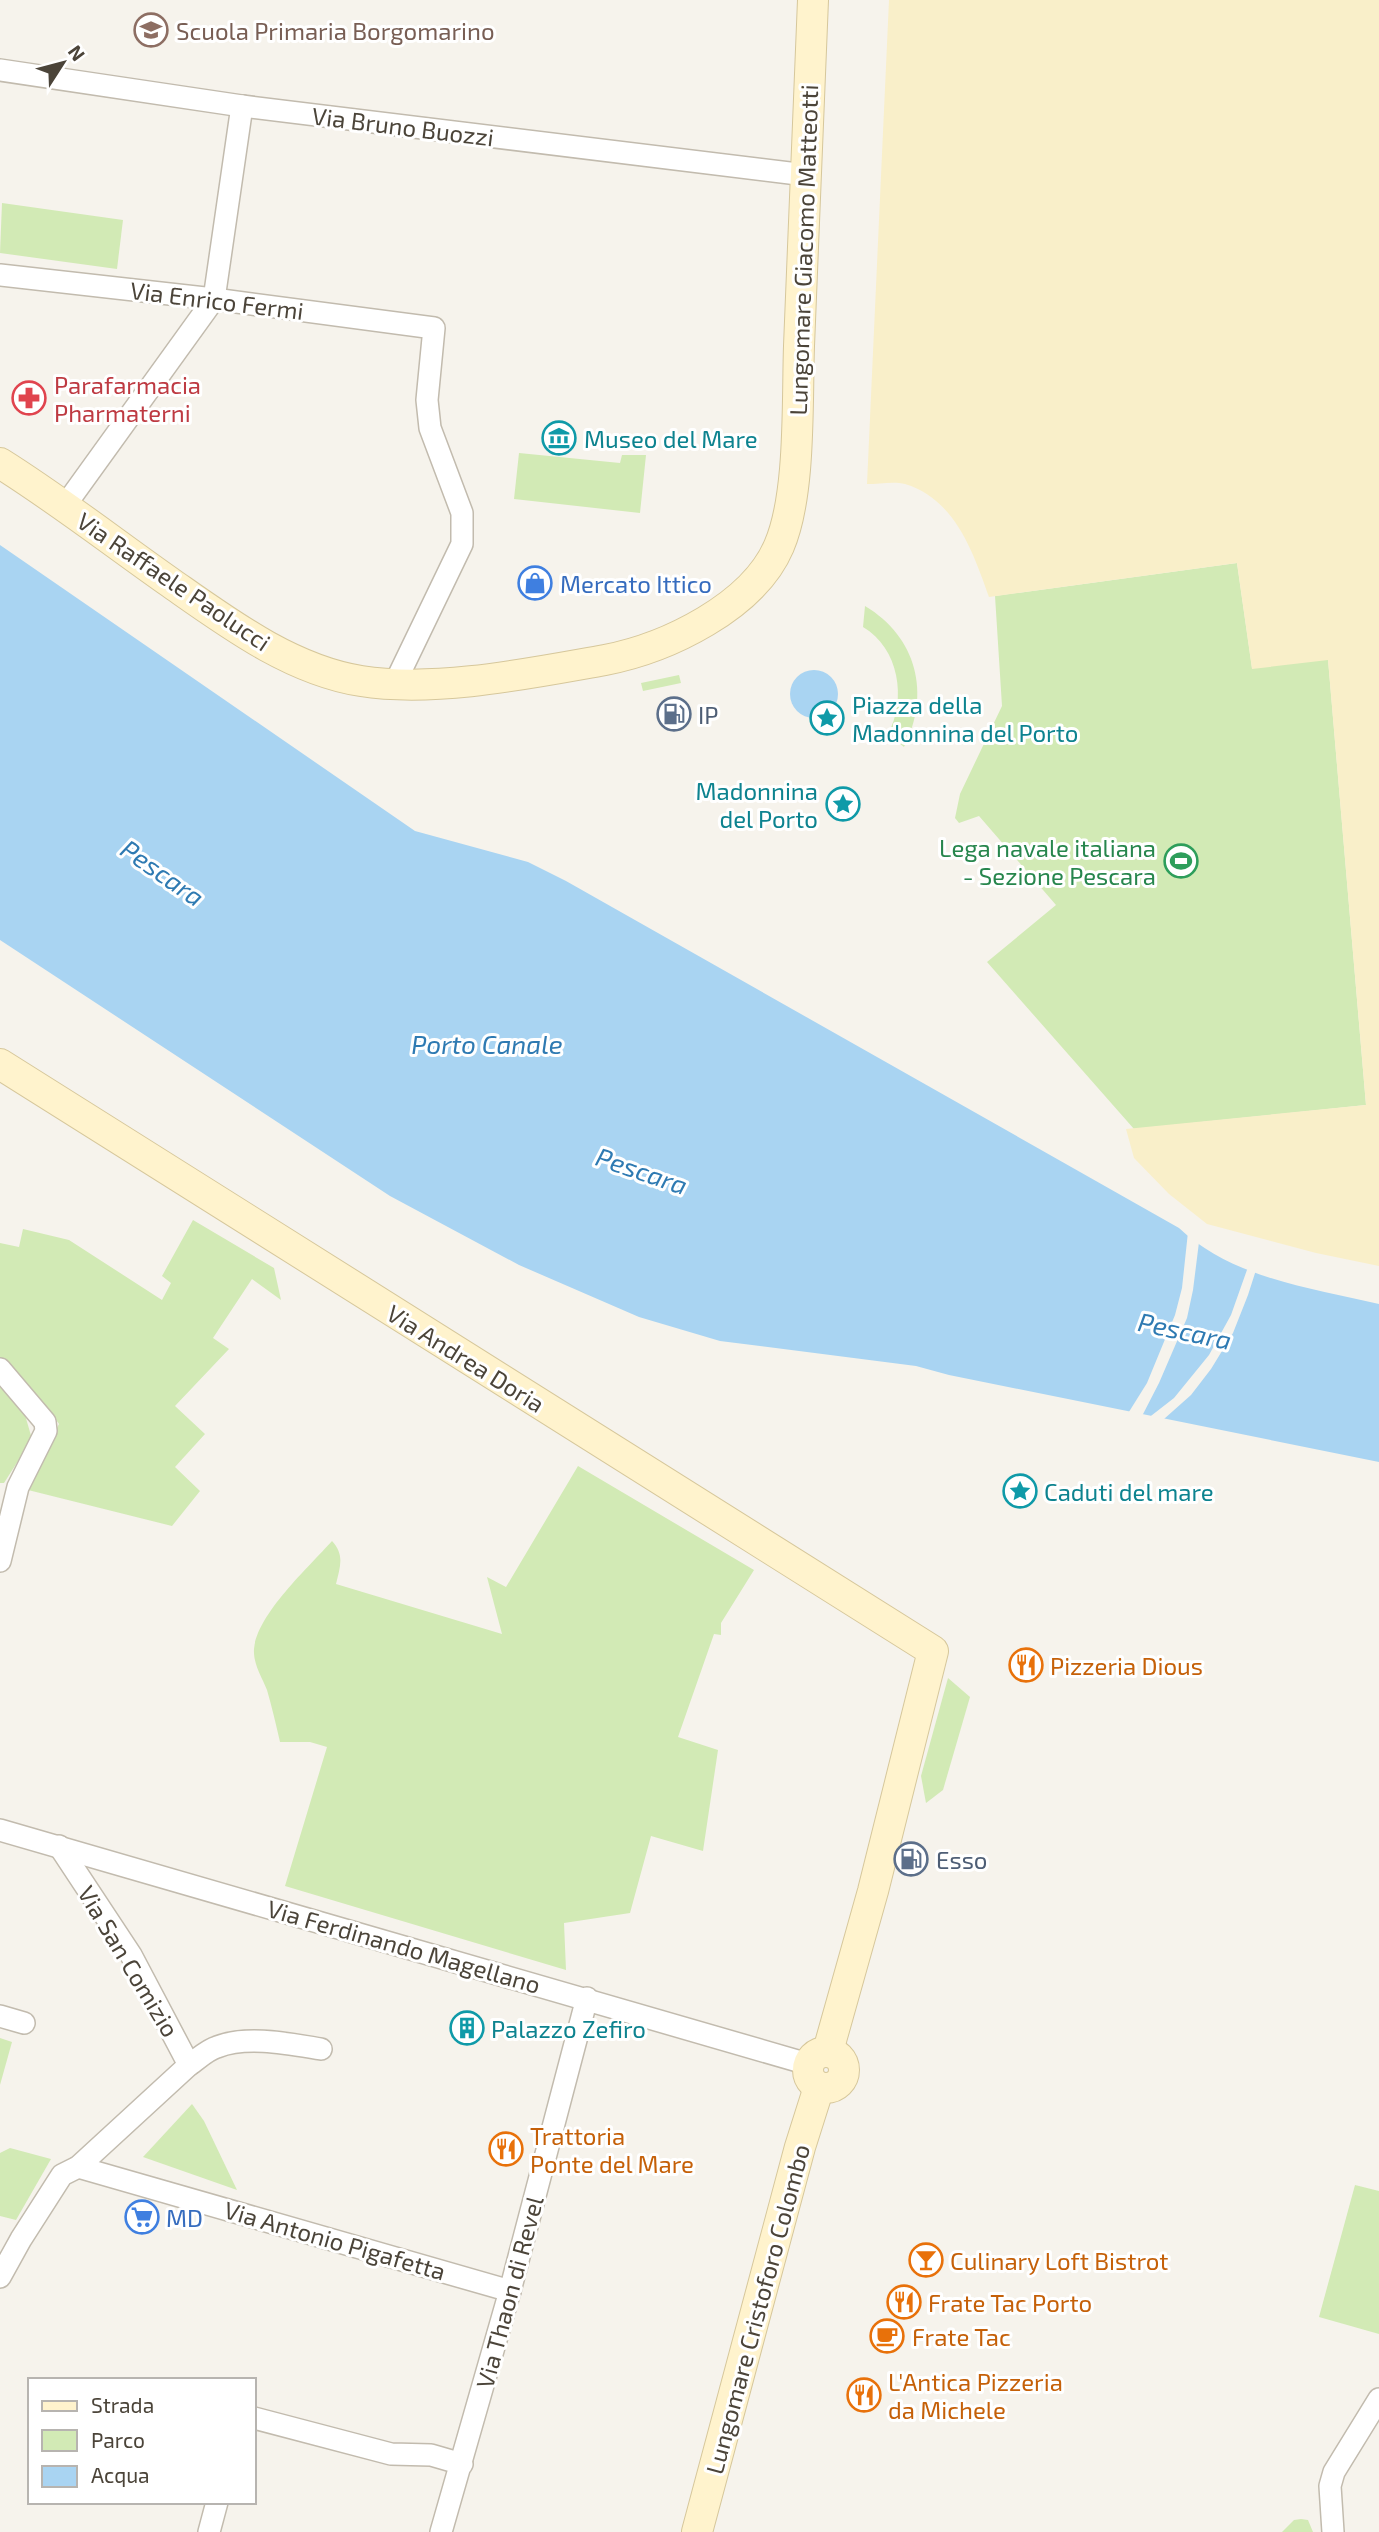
<svg xmlns="http://www.w3.org/2000/svg" width="1379" height="2532" font-family="'Exo 2',sans-serif">
<style>
.green{fill:#d2eab5}
.sand{fill:#f9efc9}
.water{fill:#a9d4f2}
.pier{fill:#f6f3ec}
.lines{fill:none;stroke-linecap:round;stroke-linejoin:round}
.street-casing{stroke:#c2bbae;stroke-width:24}
.secondary-casing{stroke:#d6c79b;stroke-width:32}
.street{stroke:#fff;stroke-width:21}
.secondary{stroke:#fff3cd;stroke-width:30}
.labels{text-anchor:middle;dominant-baseline:central;stroke-width:6;stroke-linejoin:round;paint-order:stroke}
.education-label{font-size:24px;fill:#785e54;stroke:#fff;text-anchor:start}
.street-label{font-size:24px;fill:#4b4439;stroke:#fff}
.health-label{font-size:24px;fill:#be3a42;stroke:#fff;text-anchor:start}
.culture-label{font-size:24px;fill:#0d838f;stroke:#fff;text-anchor:start}
.shop-label{font-size:24px;fill:#366cbe;stroke:#fff;text-anchor:start}
.service-label{font-size:24px;fill:#4e5e75;stroke:#fff;text-anchor:start}
.leisure-label{font-size:24px;fill:#27864d;stroke:#fff;text-anchor:end}
.food-label{font-size:24px;fill:#c56008;stroke:#fff;text-anchor:start}
.water-label{font-size:26px;font-style:italic;fill:#2e7ab2;stroke:#fff}
</style>
<rect width="100%" height="100%" fill="#f6f3ec"/>
<g class="green">
<path d="M2,203l121,17 -6,49 -117,-16z"/>
<path d="M519,453l101,10 2,-8h24l-6,58 -126,-14z"/>
<path d="M1237,563l15,105 76,-9 38,446 -232,24 -147,-167 69,-57 -77,-89 -20,7 -4,-5 5,-24 42,-88 -7,-110z"/>
<path d="M865,606c52,31 66,88 39,141l-16,-13c19,-35 11,-86 -25,-107z"/>
<path d="M679,675l2,8 -38,8 -2,-8z"/>
<path d="M193,1220l81,48 7,32 -29,-21 -39,59 16,11 -54,57 30,28 -30,33 25,24 -28,35 -148,-37 35,-65 -9,-13 -50,-53v-115l19,4 4,-18 46,11 93,60 9,-17 -9,-7z"/>
<path d="M0,1387l23,21 9,31 -28,44h-4z"/>
<path d="M578,1466l176,104 -33,53v12l-7,-1 -36,103 40,13 -15,101 -52,-15 -21,77 -66,10 2,47 -281,-84 42,-139 -17,-5h-30c-4,-17 -8,-35 -13,-52 -5,-13 -14,-26 -13,-41 3,-35 55,-82 78,-108 13,14 8,26 4,43l166,50 -15,-57 19,10z"/>
<path d="M948,1678l22,19 -27,93 -17,13 -5,-27z"/>
<path d="M0,2038l12,4 -12,43z"/>
<path d="M192,2104l12,17 33,69 -94,-33z"/>
<path d="M10,2148l41,11 -35,61 -16,-4v-63z"/>
<path d="M1355,2185l24,6v143l-60,-17z"/>
<path d="M1301,2519l7,1 5,12h-31l12,-12z"/>
</g>
<path class="sand" d="M889,0h490v1266l-63,-13 -109,-29 -38,-30 -35,-36 -8,-29 240,-24 -38,-445 -76,9 -15,-106 -248,34c-16,-45 -34,-98 -84,-113 -11,-3 -26,0 -38,0z"/>
<g class="water">
<path d="M0,545l415,286 113,31 38,19 613,347c53,50 131,60 200,76v158l-430,-87 -33,-9 -196,-25 -81,-24 -120,-52 -129,-69 -390,-256z"/>
<circle cx="814" cy="694" r="24"/>
</g>
<g class="pier">
<path d="M1188,1232l11,10 -6,48 -6,28 -28,65 -18,35 -14,-3 20,-32 28,-68 7,-27z"/>
<path d="M1248,1267l8,3 -8,25 -15,38 -22,36 -20,26 -27,24 -4,3 -13,-3 27,-21 35,-43 22,-40z"/>
</g>
<g class="lines">
<defs>
<g id="street">
<path d="M0,70l242,36 564,69"/>
<path d="M0,275l214,24 220,29 -7,72 3,28 32,85v31l-68,141"/>
<path d="M64,507l150,-208 28,-193"/>
<path d="M0,1369l45,53 1,9 -28,56 -18,74"/>
<path d="M0,1830l808,234"/>
<path d="M0,2016l24,7"/>
<path d="M189,2065c9,-6 18,-15 28,-18 30,-12 73,-3 104,2"/>
<path d="M78,2167l432,124"/>
<path d="M0,2277l21,-38 41,-64 16,-8 111,-102 -58,-110 -72,-109"/>
<path d="M254,2418l137,36 40,1 31,9"/>
<path d="M209,2532l8,-30"/>
<path d="M441,2532l69,-241 77,-293"/>
<path d="M1333,2532l-3,-46 4,-14 45,-73"/>
</g>
<g id="secondary">
<path d="M0,463c59,37 114,80 171,120 57,40 120,87 190,98 74,12 170,-8 244,-21 62,-12 148,-53 174,-114 22,-51 18,-144 20,-200 4,-116 9,-231 14,-346"/>
<path d="M0,1064l933,587 -60,240 -45,160"/>
<circle cx="826" cy="2070" r="18"/>
<path d="M697,2532l103,-385 19,-60"/>
</g>
</defs>
<use href="#street" class="street-casing"/>
<use href="#secondary" class="secondary-casing"/>
<use href="#street" class="street"/>
<use href="#secondary" class="secondary"/>
</g>
<defs>
<symbol id="school-ring" viewBox="-11 -11 22 22"><circle r="9.5" fill="#fff" stroke="#8d6e63" stroke-width="1.5"/><path d="M0-5L7-2L0 1L-7-2ZM-4 1L0 2.5L4 1V4Q0 6-4 4Z" fill="#8d6e63"/></symbol>
<symbol id="pharmacy-ring" viewBox="-11 -11 22 22"><circle r="9.5" fill="#fff" stroke="#e0444e" stroke-width="1.5"/><path d="M-2-6h4v4h4v4h-4v4h-4v-4h-4v-4h4Z" fill="#e0444e"/></symbol>
<symbol id="museum-ring" viewBox="-11 -11 22 22"><circle r="9.5" fill="#fff" stroke="#0f9aa8" stroke-width="1.5"/><path d="M0-6L6-3V-2H-6V-3ZM-5-1h2V3h-2ZM-1-1h2V3h-2ZM3-1h2V3H3ZM-6 4H6V6H-6Z" fill="#0f9aa8"/></symbol>
<symbol id="shop-ring" viewBox="-11 -11 22 22"><circle r="9.5" fill="#fff" stroke="#3f7fe0" stroke-width="1.5"/><path d="M-5-2.5h2.3a2.7 3.5 0 0 1 5.4 0H5L5.5 6h-11ZM-1.5-2.5h3a1.5 2.3 0 0 0-3 0Z" fill="#3f7fe0"/></symbol>
<symbol id="fuel-ring" viewBox="-11 -11 22 22"><circle r="9.5" fill="#fff" stroke="#5c6f8a" stroke-width="1.5"/><path d="M-5.5-6h7V0h2V4h1.3V-2.5L3-4.5l.8-.8L6-3V5H2.5V1h-1V6h-7ZM-4.2-4.7v3.2H.2V-4.7Z" fill="#5c6f8a"/></symbol>
<symbol id="sight-ring" viewBox="-11 -11 22 22"><circle r="9.5" fill="#fff" stroke="#0f9aa8" stroke-width="1.5"/><path d="M0-6L1.8-2.2L6-1.7L2.9 1.2L3.7 5.4L0 3.3L-3.7 5.4L-2.9 1.2L-6-1.7L-1.8-2.2Z" fill="#0f9aa8"/></symbol>
<symbol id="stadium-ring" viewBox="-11 -11 22 22"><circle r="9.5" fill="#fff" stroke="#2e9e5b" stroke-width="1.5"/><path d="M0-5a6.5 5 0 1 0 0 10a6.5 5 0 1 0 0-10ZM-3.5-1.8h7v3.6h-7Z" fill="#2e9e5b"/></symbol>
<symbol id="restaurant-ring" viewBox="-11 -11 22 22"><circle r="9.5" fill="#fff" stroke="#e8710a" stroke-width="1.5"/><path d="M-5-6h1v4h1v-4h1v4h1v-4h1v5L-1.5 .5V6h-2V.5L-5-1ZM5-6V6H3V1.5H1.5Q1.5-4 5-6Z" fill="#e8710a"/></symbol>
<symbol id="building-ring" viewBox="-11 -11 22 22"><circle r="9.5" fill="#fff" stroke="#0f9aa8" stroke-width="1.5"/><path d="M-4-6H4V6H1V3H-1V6H-4ZM-2.5-4.3h1.7v1.8h-1.7ZM.8-4.3h1.7v1.8H.8ZM-2.5-1h1.7V.8h-1.7ZM.8-1h1.7V.8H.8Z" fill="#0f9aa8"/></symbol>
<symbol id="supermarket-ring" viewBox="-11 -11 22 22"><circle r="9.5" fill="#fff" stroke="#3f7fe0" stroke-width="1.5"/><path d="M-6-5.5h2.5l.6 2H6L4.5 2H-2.5L-4.4-4H-6ZM-1.5 3.2a1.3 1.3 0 1 0 .1 0ZM3 3.2a1.3 1.3 0 1 0 .1 0Z" fill="#3f7fe0"/></symbol>
<symbol id="bar-ring" viewBox="-11 -11 22 22"><circle r="9.5" fill="#fff" stroke="#e8710a" stroke-width="1.5"/><path d="M-6-5H6L.8 .8V4.5H3.5V6h-7V4.5H-.8V.8Z" fill="#e8710a"/></symbol>
<symbol id="cafe-ring" viewBox="-11 -11 22 22"><circle r="9.5" fill="#fff" stroke="#e8710a" stroke-width="1.5"/><path d="M-5.5-4.5H6V0H3Q3 3.5 0 3.5H-2.5Q-5.5 3.5-5.5 0ZM3-3.2v2h1.7v-2ZM-6 4.5H4V6H-6Z" fill="#e8710a"/></symbol>
</defs>
<g fill-rule="evenodd">
<use href="#school-ring" x="132" y="11" width="38" height="38"/>
<use href="#pharmacy-ring" x="10" y="379" width="38" height="38"/>
<use href="#museum-ring" x="540" y="419" width="38" height="38"/>
<use href="#shop-ring" x="516" y="564" width="38" height="38"/>
<use href="#fuel-ring" x="655" y="695" width="38" height="38"/>
<use href="#sight-ring" x="808" y="699" width="38" height="38"/>
<use href="#sight-ring" x="824" y="785" width="38" height="38"/>
<use href="#stadium-ring" x="1162" y="842" width="38" height="38"/>
<use href="#sight-ring" x="1001" y="1472" width="38" height="38"/>
<use href="#restaurant-ring" x="1007" y="1646" width="38" height="38"/>
<use href="#fuel-ring" x="892" y="1840" width="38" height="38"/>
<use href="#building-ring" x="448" y="2009" width="38" height="38"/>
<use href="#restaurant-ring" x="487" y="2130" width="38" height="38"/>
<use href="#supermarket-ring" x="123" y="2198" width="38" height="38"/>
<use href="#bar-ring" x="907" y="2241" width="38" height="38"/>
<use href="#restaurant-ring" x="885" y="2283" width="38" height="38"/>
<use href="#cafe-ring" x="868" y="2317" width="38" height="38"/>
<use href="#restaurant-ring" x="845" y="2376" width="38" height="38"/>
</g>
<g class="labels">
<g class="education-label">
<text x="176" y="30">Scuola Primaria Borgomarino</text>
</g>
<g class="street-label">
<text transform="translate(403 126) rotate(7)">Via Bruno Buozzi</text>
<text transform="translate(803 250) rotate(-88)">Lungomare Giacomo Matteotti</text>
<text transform="translate(217 300) rotate(7)">Via Enrico Fermi</text>
<text transform="translate(174 581) rotate(34)">Via Raffaele Paolucci</text>
<text transform="translate(466 1358) rotate(32)">Via Andrea Doria</text>
<text transform="translate(404 1946) rotate(16)">Via Ferdinando Magellano</text>
<text transform="translate(129 1961) rotate(59)">Via San Comizio</text>
<text transform="translate(335 2240) rotate(16)">Via Antonio Pigafetta</text>
<text transform="translate(509 2292) rotate(-75)">Via Thaon di Revel</text>
<text transform="translate(757 2309) rotate(-75)">Lungomare Cristoforo Colombo</text>
</g>
<g class="health-label">
<text x="54" y="384">Parafarmacia<tspan x="54" dy="28">Pharmaterni</tspan></text>
</g>
<g class="culture-label">
<text x="584" y="438">Museo del Mare</text>
<text x="852" y="704">Piazza della<tspan x="852" dy="28">Madonnina del Porto</tspan></text>
<text x="818" y="790" text-anchor="end">Madonnina<tspan x="818" dy="28">del Porto</tspan></text>
<text x="1044" y="1491">Caduti del mare</text>
<text x="491" y="2028">Palazzo Zefiro</text>
</g>
<g class="shop-label">
<text x="560" y="583">Mercato Ittico</text>
<text x="166" y="2217">MD</text>
</g>
<g class="service-label">
<text x="698" y="714">IP</text>
<text x="936" y="1859">Esso</text>
</g>
<g class="leisure-label">
<text x="1156" y="847">Lega navale italiana<tspan x="1156" dy="28">- Sezione Pescara</tspan></text>
</g>
<g class="food-label">
<text x="1050" y="1665">Pizzeria Dious</text>
<text x="530" y="2135">Trattoria<tspan x="530" dy="28">Ponte del Mare</tspan></text>
<text x="950" y="2260">Culinary Loft Bistrot</text>
<text x="928" y="2302">Frate Tac Porto</text>
<text x="912" y="2336">Frate Tac</text>
<text x="888" y="2381">L'Antica Pizzeria<tspan x="888" dy="28">da Michele</tspan></text>
</g>
<g class="water-label">
<text transform="translate(163 872) rotate(35)">Pescara</text>
<text x="487" y="1043">Porto Canale</text>
<text transform="translate(642 1170) rotate(19)">Pescara</text>
<text transform="translate(1185 1330) rotate(12)">Pescara</text>
</g>
</g>
<rect x="28" y="2378" width="228" height="126" fill="#ffffff" stroke="#b7b4b0" stroke-width="2"/>
<rect x="42" y="2401" width="35" height="10" fill="#fff3cd" stroke="#b7b4b0" stroke-width="2"/>
<text x="91" y="2413" font-size="21" fill="#4b4439">Strada</text>
<rect x="42" y="2430" width="35" height="21" fill="#d2eab5" stroke="#b7b4b0" stroke-width="2"/>
<text x="91" y="2448" font-size="21" fill="#4b4439">Parco</text>
<rect x="42" y="2466" width="35" height="21" fill="#a9d4f2" stroke="#b7b4b0" stroke-width="2"/>
<text x="91" y="2483" font-size="21" fill="#4b4439">Acqua</text>
<g transform="translate(63 63) rotate(54)" stroke="#ffffff" stroke-width="5" paint-order="stroke">
<path d="M0-5L12 26L0 18L-12 26Z" fill="#4b4439"/>
<text y="-10" font-size="19" font-weight="bold" text-anchor="middle" fill="#4b4439">N</text>
</g>
</svg>
